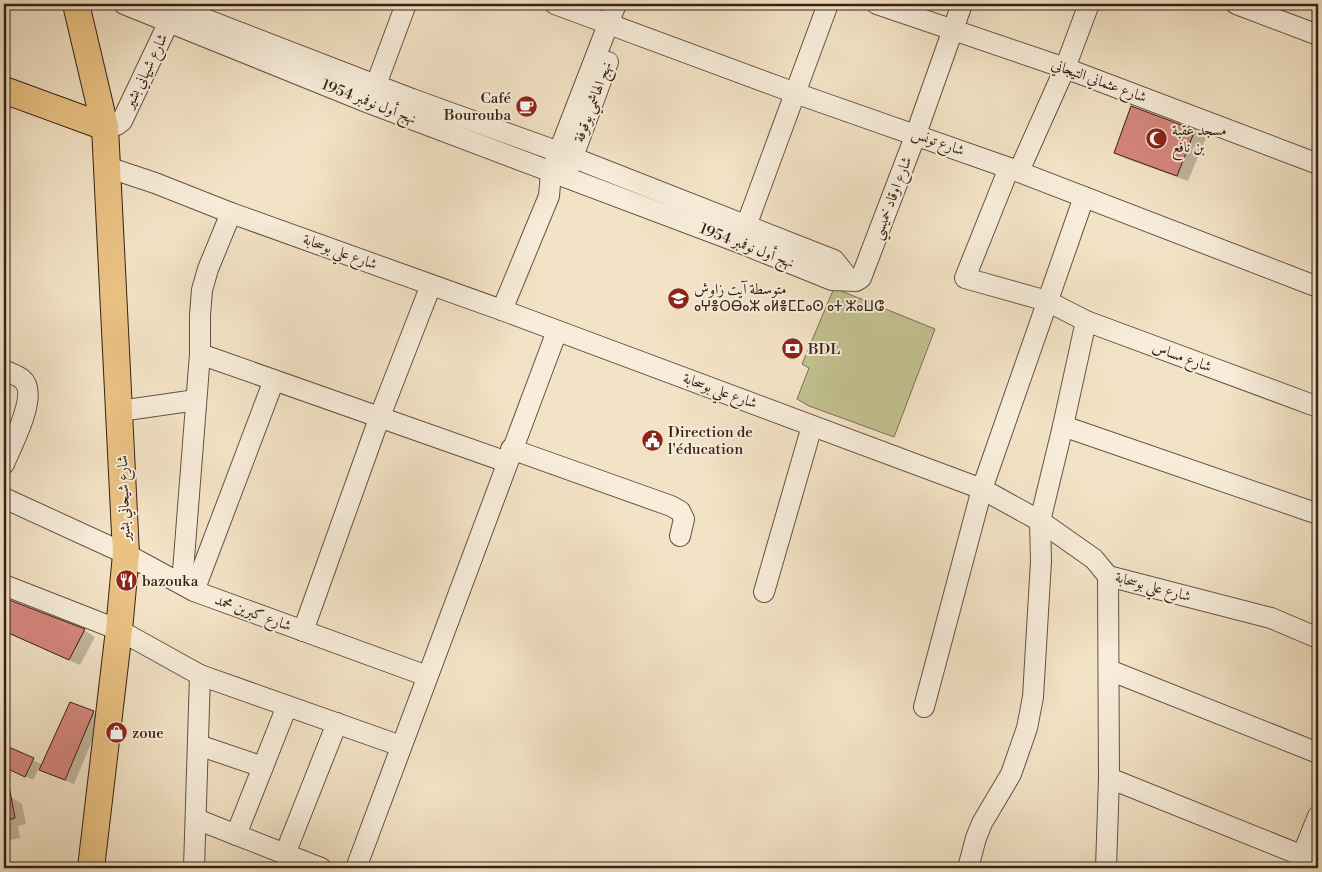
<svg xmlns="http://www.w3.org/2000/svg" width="1322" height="872" font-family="'Libre Bodoni',Amiri,'Noto Sans Tifinagh',serif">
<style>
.green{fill:#c2c190;stroke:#7c7154}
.shadow{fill:#0003}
.building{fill:#d5877e;stroke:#372117}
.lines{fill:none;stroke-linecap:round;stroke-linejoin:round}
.minor-casing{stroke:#665243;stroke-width:22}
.major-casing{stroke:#372117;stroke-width:28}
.minor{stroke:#f7edda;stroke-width:20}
.major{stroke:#eac283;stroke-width:26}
.labels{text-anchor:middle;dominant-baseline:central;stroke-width:4;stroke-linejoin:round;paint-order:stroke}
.street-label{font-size:15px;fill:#372117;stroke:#f7edda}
.poi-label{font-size:15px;fill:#372117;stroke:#f7edda;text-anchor:start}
</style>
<rect width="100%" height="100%" fill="#f3e3c6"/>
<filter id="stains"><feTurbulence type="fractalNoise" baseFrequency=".004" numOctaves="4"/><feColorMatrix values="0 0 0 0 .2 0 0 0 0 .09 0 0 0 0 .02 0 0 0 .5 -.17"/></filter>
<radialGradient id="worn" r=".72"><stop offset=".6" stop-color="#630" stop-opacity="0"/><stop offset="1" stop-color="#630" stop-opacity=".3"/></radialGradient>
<path class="green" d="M834,288l101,41 -41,108 -85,-31 -12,-7 12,-31 -7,-4z"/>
<g class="shadow">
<path d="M1132,107l63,24 11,7 -18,43 -61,-22 -11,-7z"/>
<path d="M4,595l1,5 79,30 11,7 -15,28 -76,-34z"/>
<path d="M71,703l31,14 -28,67 -26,-10 -9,-6 -6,12 -29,-14v-19l39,18z"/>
<path d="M11,797l11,7 4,20 -8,2 2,12 -16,3v-43z"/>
</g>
<g class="building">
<path d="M1131,106l64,24 -18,46 -63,-23z"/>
<path d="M4,598l81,31 -16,31 -65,-29z"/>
<path d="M70,702l24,9 -29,69 -26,-10z"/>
<path d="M4,745l30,13 -9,19 -21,-10z"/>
<path d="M9,786l6,32 -11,3v-34z"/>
</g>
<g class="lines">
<defs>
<g id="minor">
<path d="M124,4l245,99 371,140 92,37 24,1 5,-3 55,-144 46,-130"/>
<path d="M166,4l246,95 147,53 275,108 16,20"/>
<path d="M555,4l240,89 214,75 309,119"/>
<path d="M877,4l188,64 253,96"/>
<path d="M1236,4l82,31"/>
<path d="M371,98l35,-94"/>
<path d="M105,127l12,-2 5,-4 52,-110"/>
<path d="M107,167l48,16 76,30 279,100 472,176 58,32 54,38 14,17 163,42 47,20"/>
<path d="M1009,168l-44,110 82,23 39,20 232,86"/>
<path d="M568,170l40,-108"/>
<path d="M1019,171l46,-103 24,-64"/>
<path d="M742,237l86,-233"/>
<path d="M502,310l47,-114 2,-24 65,-168"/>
<path d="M200,354l307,108"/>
<path d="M4,370c5,3 13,5 18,9 18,15 -11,67 -18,85"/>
<path d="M120,411l76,-11"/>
<path d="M1063,426l255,88"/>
<path d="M511,449l160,57 9,5 4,8 -4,17"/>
<path d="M4,498l122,56 68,37 233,85"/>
<path d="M182,584l18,-230v-39l2,-25 6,-21 23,-56"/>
<path d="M4,585l115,45 81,45 201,71"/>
<path d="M194,591l80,-211"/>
<path d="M764,592l48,-166"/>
<path d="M303,631l77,-215 51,-131"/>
<path d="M1109,670l209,83"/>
<path d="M924,707l58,-218 102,-292"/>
<path d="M198,745l65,22"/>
<path d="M1109,778l209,84"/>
<path d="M196,819l125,49"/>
<path d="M236,835l51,-129"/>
<path d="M285,854l52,-131"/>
<path d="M1298,866l20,-50"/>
<path d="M194,868l6,-193"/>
<path d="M356,868l201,-537"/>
<path d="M968,868l8,-30 6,-15 29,-49 16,-46 6,-31 8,-136 -1,-40 23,-95 23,-105"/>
<path d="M1106,868l3,-90 -1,-202"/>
</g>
<g id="major">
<path d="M76,4l29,123 21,427 -7,76 -28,238"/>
<path d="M4,90l101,37"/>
</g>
</defs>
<use href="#minor" class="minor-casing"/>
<use href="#major" class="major-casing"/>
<use href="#minor" class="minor"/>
<use href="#major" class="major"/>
</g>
<defs>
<symbol id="cafe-disc" viewBox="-11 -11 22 22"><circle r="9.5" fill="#8f2418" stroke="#f7edda"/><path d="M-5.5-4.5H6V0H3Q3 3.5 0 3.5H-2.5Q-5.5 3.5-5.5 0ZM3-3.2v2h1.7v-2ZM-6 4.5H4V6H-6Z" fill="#fff"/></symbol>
<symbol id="mosque-disc" viewBox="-11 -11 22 22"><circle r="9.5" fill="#8f2418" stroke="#f7edda"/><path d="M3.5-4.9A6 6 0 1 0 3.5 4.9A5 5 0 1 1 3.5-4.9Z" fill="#fff"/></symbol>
<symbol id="school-disc" viewBox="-11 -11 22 22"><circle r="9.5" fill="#8f2418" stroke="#f7edda"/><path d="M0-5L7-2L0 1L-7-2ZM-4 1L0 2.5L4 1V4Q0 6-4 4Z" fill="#fff"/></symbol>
<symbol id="bank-disc" viewBox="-11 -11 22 22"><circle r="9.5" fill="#8f2418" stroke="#f7edda"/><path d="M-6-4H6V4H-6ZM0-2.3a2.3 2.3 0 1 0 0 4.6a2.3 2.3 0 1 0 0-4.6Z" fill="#fff"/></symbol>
<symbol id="civic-disc" viewBox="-11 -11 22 22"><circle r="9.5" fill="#8f2418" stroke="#f7edda"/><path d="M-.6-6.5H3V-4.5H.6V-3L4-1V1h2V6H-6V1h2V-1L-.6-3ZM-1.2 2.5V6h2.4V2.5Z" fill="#fff"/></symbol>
<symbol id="restaurant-disc" viewBox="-11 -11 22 22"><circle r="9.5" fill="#8f2418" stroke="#f7edda"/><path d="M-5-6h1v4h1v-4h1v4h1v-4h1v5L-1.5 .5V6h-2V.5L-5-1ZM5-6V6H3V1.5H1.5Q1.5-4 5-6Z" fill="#fff"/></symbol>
<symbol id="shop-disc" viewBox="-11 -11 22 22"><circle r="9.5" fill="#8f2418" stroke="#f7edda"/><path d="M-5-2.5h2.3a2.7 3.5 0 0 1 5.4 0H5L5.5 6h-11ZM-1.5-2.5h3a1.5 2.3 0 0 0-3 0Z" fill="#fff"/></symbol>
</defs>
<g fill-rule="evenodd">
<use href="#cafe-disc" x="514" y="94" width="25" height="25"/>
<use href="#mosque-disc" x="1144" y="126" width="25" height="25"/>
<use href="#school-disc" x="666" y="286" width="25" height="25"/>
<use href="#bank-disc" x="780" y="336" width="25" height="25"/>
<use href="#civic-disc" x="640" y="428" width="25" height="25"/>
<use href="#restaurant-disc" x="114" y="568" width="25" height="25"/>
<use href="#shop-disc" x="104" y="720" width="25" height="25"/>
</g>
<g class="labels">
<g class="street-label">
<text transform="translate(146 71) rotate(-64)">شارع شيهاني بشير</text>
<text transform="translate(1099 81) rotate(20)">شارع عثماني التيجاني</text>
<text transform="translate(369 102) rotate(21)">نهج أول نوفمبر 1954</text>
<text transform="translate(593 102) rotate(-70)">نهج الهاشمي بوقوفة</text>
<text transform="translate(938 142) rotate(20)">شارع تونس</text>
<text transform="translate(892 198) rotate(-69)">شارع اوقاد خميسي</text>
<text transform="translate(747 246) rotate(21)">نهج أول نوفمبر 1954</text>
<text transform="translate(340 252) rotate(20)">شارع علي بوسحابة</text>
<text transform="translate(1182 357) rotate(20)">شارع مساس</text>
<text transform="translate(720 391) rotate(20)">شارع علي بوسحابة</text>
<text transform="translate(124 498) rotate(-92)">شارع شيحاني بشير</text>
<text transform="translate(1153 587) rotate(15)">شارع علي بوسحابة</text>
<text transform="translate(253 613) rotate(20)">شارع كبرين محمد</text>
</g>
<g class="poi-label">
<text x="511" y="98" text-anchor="end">Café<tspan x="511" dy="17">Bourouba</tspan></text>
<text x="1172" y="130">مسجد عقبة<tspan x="1172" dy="17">بن نافع</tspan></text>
<text x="694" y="289">متوسطة آيت زاوش<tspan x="694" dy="17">ⴰⵖⴻⵔⴱⴰⵣ ⴰⵍⴻⵎⵎⴰⵙ ⴰⵜ ⵣⴰⵡⵛ</tspan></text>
<text x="808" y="349">BDL</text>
<text x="668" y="432">Direction de<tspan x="668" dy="17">l'éducation</tspan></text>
<text x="142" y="581">bazouka</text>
<text x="132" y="733">zoue</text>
</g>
</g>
<rect width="1322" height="872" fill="none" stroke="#f3e3c6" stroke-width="20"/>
<rect x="5" y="5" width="1312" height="862" fill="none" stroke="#372117" stroke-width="2.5"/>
<rect x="10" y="10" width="1302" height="852" fill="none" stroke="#372117"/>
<rect width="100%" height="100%" filter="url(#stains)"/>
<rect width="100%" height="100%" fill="url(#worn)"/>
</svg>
